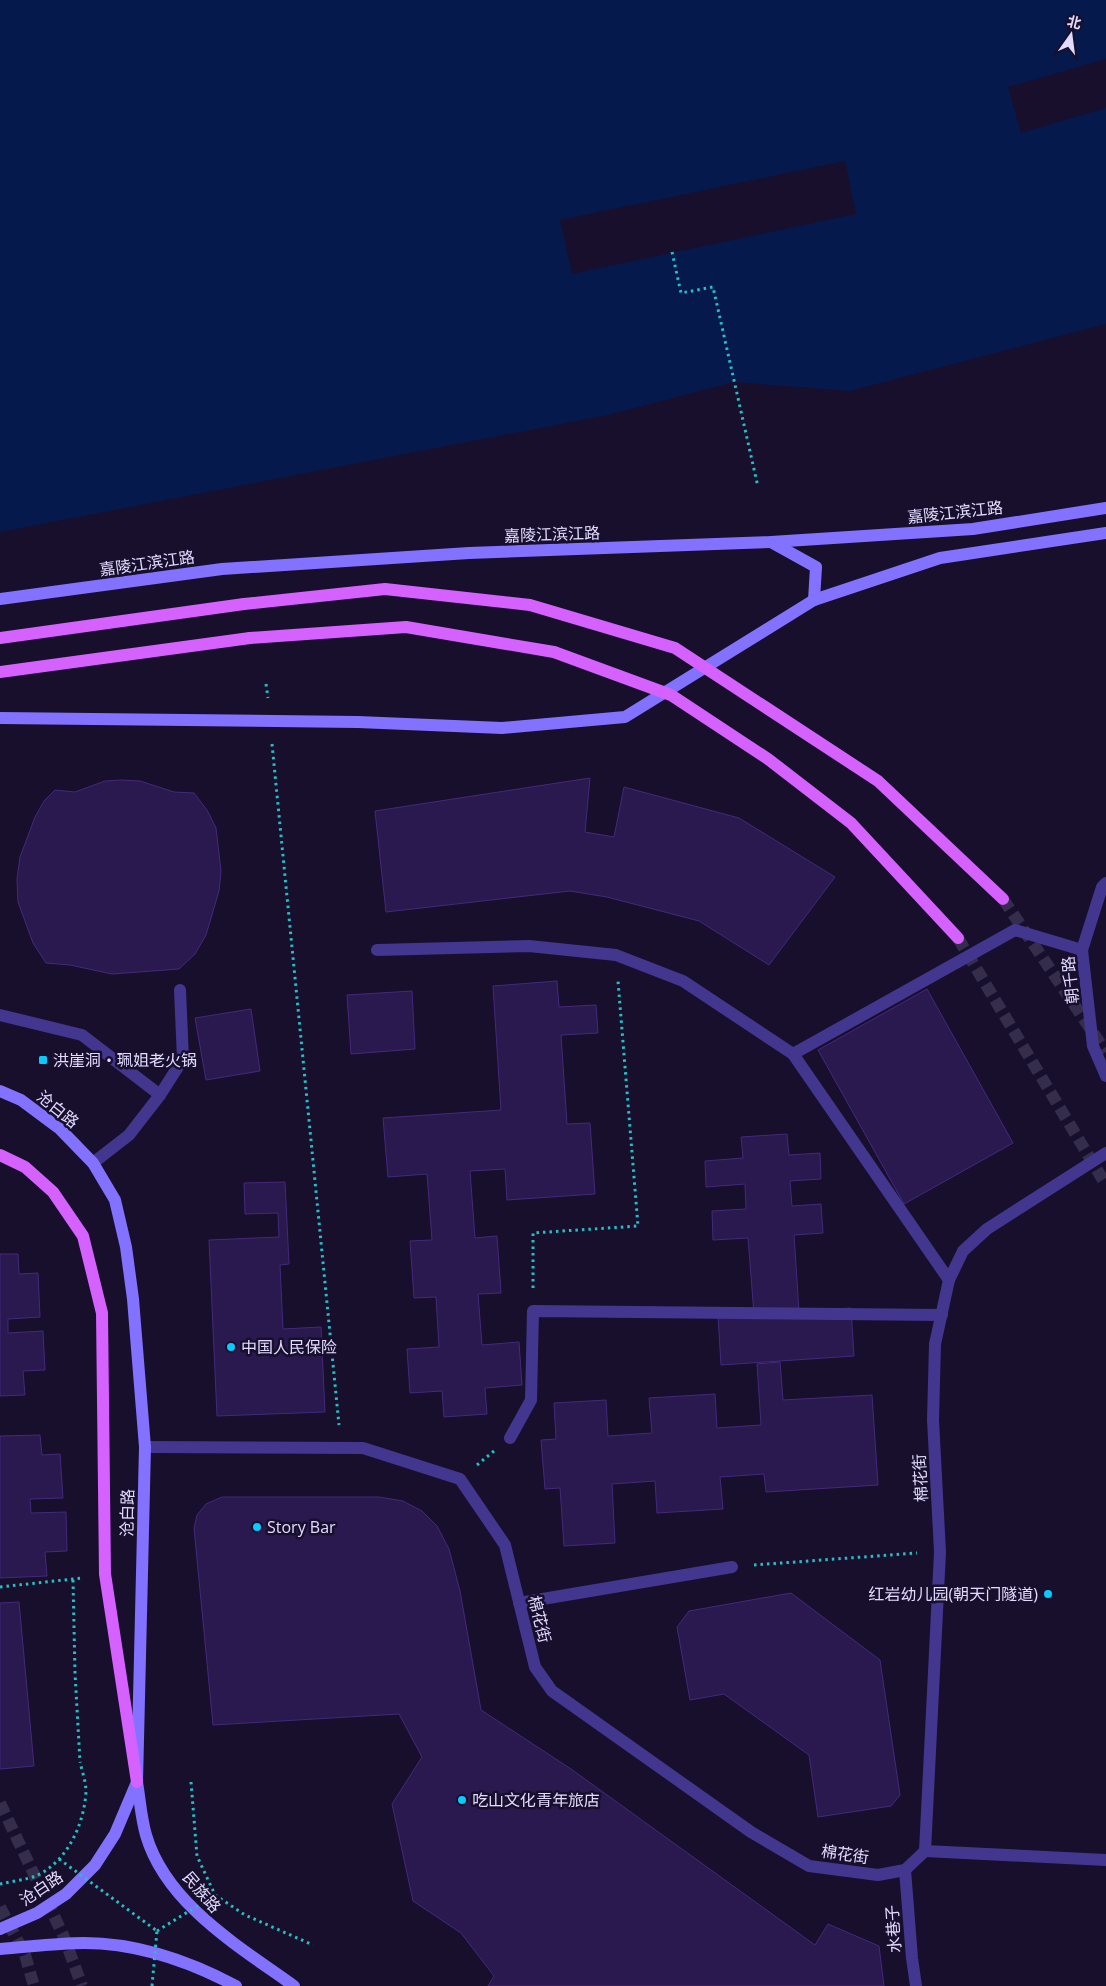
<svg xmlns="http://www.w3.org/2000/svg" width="1106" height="1986" font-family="'Open Sans','Noto Sans SC',sans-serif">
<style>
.water{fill:#06194d}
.pier{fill:#170f2c}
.building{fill:#2a194e;stroke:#43297c}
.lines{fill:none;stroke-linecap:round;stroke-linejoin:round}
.primary-tunnel{stroke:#352d4c;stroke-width:12;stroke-dasharray:12 6;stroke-linecap:butt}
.path{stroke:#26bfc6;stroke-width:3;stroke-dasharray:2.5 4;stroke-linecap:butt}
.service{stroke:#43368e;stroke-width:12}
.minor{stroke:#43368e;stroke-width:12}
.tertiary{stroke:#43368e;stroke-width:12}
.secondary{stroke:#8371ff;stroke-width:12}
.primary{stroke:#d561ff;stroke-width:12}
.path-bridge{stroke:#26bfc6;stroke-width:3;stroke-dasharray:2.5 4;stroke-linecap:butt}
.secondary-bridge{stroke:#8371ff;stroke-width:12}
.primary-bridge{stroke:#d561ff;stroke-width:12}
.poi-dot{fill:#06cbff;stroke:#170f2c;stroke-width:2}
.labels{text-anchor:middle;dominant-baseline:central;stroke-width:5;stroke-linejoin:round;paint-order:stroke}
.street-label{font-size:16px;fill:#e2daff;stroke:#170f2c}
.poi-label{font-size:16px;fill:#e2daff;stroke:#170f2c;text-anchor:start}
</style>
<rect width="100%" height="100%" fill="#170f2c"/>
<path class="water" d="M0,0h1106v324l-256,67 -116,-9 -126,33 -608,117z"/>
<g class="pier">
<path d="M1106,59v49l-85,25 -13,-46z"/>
<path d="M845,161l11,53 -284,60 -12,-54z"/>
</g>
<g class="building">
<path d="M590,778l-5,54 29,5 10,-50 115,31 96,59 -66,88 -70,-44 -92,-24 -37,-6 -184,21 -11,-101z"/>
<path d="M122,780l18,1 34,11 20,1 13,17 9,18 5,43 -2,20 -13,44 -11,19 -16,15 -67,5 -42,-9 -24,-2 -13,-20 -15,-41 -1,-23 3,-22 15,-40 9,-16 11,-11 20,2 30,-11z"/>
<path d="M557,981l2,26 37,-2 2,28 -37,2 6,89 23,-1 5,71 -88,6 -2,-31 -35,2 5,67 22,-2 4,57 -23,1 4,51 37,-3 3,43 -37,3 2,26 -43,3 -2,-26 -32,2 -3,-44 32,-2 -3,-50 -22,1 -4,-57 22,-1 -5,-66 -39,3 -5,-59 118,-8 -8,-124z"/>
<path d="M927,989l86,154 -109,61 -86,-154z"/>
<path d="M412,991l3,58 -64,5 -4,-59z"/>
<path d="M251,1009l9,62 -54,9 -11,-62z"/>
<path d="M787,1134l2,21 31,-2 1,26 -31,2 2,25 29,-2 2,29 -29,2 5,76 52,-3 3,48 -133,9 -3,-49 36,-2 -6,-76 -35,2 -1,-29 34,-2 -1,-25 -39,3 -1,-26 38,-3 -2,-21z"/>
<path d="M285,1182l4,82 -9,1 3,64 38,-2 4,85 -108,4 -8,-176 70,-3 -1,-24 -33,1 -1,-31z"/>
<path d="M0,1254h18l1,20 19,-1 2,44 -32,2v14l35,-2 2,39 -22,1 2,24 -25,1z"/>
<path d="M780,1362l3,38 89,-5 6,90 -112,7 -2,-18 -44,3 3,32 -66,4 -2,-32 -43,3 3,59 -51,3 -4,-58 -15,1 -4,-49 15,-1 -2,-36 52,-3 2,36 44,-3 -3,-35 66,-4 2,34 44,-3 -4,-61z"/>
<path d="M40,1435l2,20 18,-1 3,44 -33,1 1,14 35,-1 1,39 -22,1 2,24 -47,2v-142z"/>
<path d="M222,1497h157l24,4 19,10 15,15 12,23 11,42 21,119 90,59 244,176 13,-21 51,22 5,40h-396l6,-10 -33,-43 -48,-32 -21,-97 30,-47 -23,-43 -186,11 -19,-197 3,-13 9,-11z"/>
<path d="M791,1593l89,67 20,135 -9,11 -73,11 -9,-62 -85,-61 -34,6 -13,-73 12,-16z"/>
<path d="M19,1602l15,164 -34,3v-166z"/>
</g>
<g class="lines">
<g class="primary-tunnel">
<path d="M1003,899l103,153"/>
<path d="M958,938l148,247"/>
<path d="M0,1803l64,134 18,49"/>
<path d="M0,1907l25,48 9,31"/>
</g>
<g class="path">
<path d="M672,252l9,41 32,-6 45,200"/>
<path d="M266,684l2,14"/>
<path d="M272,744l67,681"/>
<path d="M533,1288v-55l105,-7 -20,-245"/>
<path d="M477,1465l17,-14"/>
<path d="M754,1565l163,-12"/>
<path d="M73,1580l2,93 5,89"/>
<path d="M0,1587l82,-9"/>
<path d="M191,1782l6,74 18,39 30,20 68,30"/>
</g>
<g class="service">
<path d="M0,1015l82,20 78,60"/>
<path d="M793,1054l222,-124 67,20"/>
<path d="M93,1163l36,-28 31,-40 23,-36 -3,-69"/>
<path d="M510,1438l21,-38 2,-89 409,4"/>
<path d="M519,1603l213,-36"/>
<path d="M925,1851l181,9"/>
</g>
<g class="minor">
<path d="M377,950l152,-4 87,9 67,26 110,73 156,226"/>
<path d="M905,1870l7,88 4,28"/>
</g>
<g class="tertiary">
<path d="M1106,883l-4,4 -20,63 11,96 13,30"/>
<path d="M145,1447l218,1 97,31 45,66 30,122 17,24 199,141 58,34 69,9 27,-5 20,-19 15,-299 -7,-132 2,-76 14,-64 14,-29 24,-22 119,-76"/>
</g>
<g class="secondary">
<path d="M771,542l45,25 -2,33"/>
<path d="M0,599l222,-30 247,-16 302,-11 202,-13 133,-21"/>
<path d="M0,1091l21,9 39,29 33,34 22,37 11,47 7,52 12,148 -8,335 -22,52 -20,31 -29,29 -29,19 -37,16"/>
<path d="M137,1782c3,18 4,36 9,53 20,69 94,112 148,151"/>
<path d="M0,1949c28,-2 56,-6 84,-6 54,0 105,18 152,43"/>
</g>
<g class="primary">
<path d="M0,638l244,-34"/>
<path d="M0,672l250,-34"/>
<path d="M0,1155l25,12 28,25 30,44 19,77 3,261 32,208"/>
</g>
<g class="path-bridge">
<path d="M59,1859l98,72"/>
<path d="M0,1884c12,-3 27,-4 38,-9 30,-15 46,-51 48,-83 0,-10 -4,-21 -6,-30"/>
<path d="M157,1931l58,-36"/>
<path d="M152,1986l5,-55"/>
</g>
<path class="secondary-bridge" d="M0,718l358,4 144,6 123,-11 189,-117 126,-42 166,-25"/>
<g class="primary-bridge">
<path d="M244,604l141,-15 145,16 145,43 203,133 125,118"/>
<path d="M250,638l156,-11 148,25 117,43 97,64 83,64 107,115"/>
</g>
</g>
<g class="poi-dot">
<rect x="38" y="1055" width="10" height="10" rx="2.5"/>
<circle cx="231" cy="1347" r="5"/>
<circle cx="257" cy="1527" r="5"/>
<circle cx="1048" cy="1594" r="5"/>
<circle cx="462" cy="1800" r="5"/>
</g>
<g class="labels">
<g class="street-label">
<text transform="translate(955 512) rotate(-6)">嘉陵江滨江路</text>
<text transform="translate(552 534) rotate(-2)">嘉陵江滨江路</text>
<text transform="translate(147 563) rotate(-8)">嘉陵江滨江路</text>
<text transform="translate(1070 980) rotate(-96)">朝千路</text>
<text transform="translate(58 1109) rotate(39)">沧白路</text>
<text transform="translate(920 1478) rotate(-93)">棉花街</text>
<text transform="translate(127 1513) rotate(-89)">沧白路</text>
<text transform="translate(540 1619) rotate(76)">棉花街</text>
<text transform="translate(845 1854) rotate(8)">棉花街</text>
<text transform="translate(41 1888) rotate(-34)">沧白路</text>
<text transform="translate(202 1892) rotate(49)">民族路</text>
<text transform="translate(893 1929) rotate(-94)">水巷子</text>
</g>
<g class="poi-label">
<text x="53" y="1060">洪崖洞‧珮姐老火锅</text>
<text x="241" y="1347">中国人民保险</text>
<text x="267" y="1527">Story Bar</text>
<text x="1038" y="1594" text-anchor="end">红岩幼儿园(朝天门隧道)</text>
<text x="472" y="1800">吃山文化青年旅店</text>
</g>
</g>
<g transform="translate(1071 35) rotate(14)" stroke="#170f2c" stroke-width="4" paint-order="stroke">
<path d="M0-4L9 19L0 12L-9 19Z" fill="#e2daff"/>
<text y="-8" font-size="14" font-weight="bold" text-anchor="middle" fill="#e2daff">北</text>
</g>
</svg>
